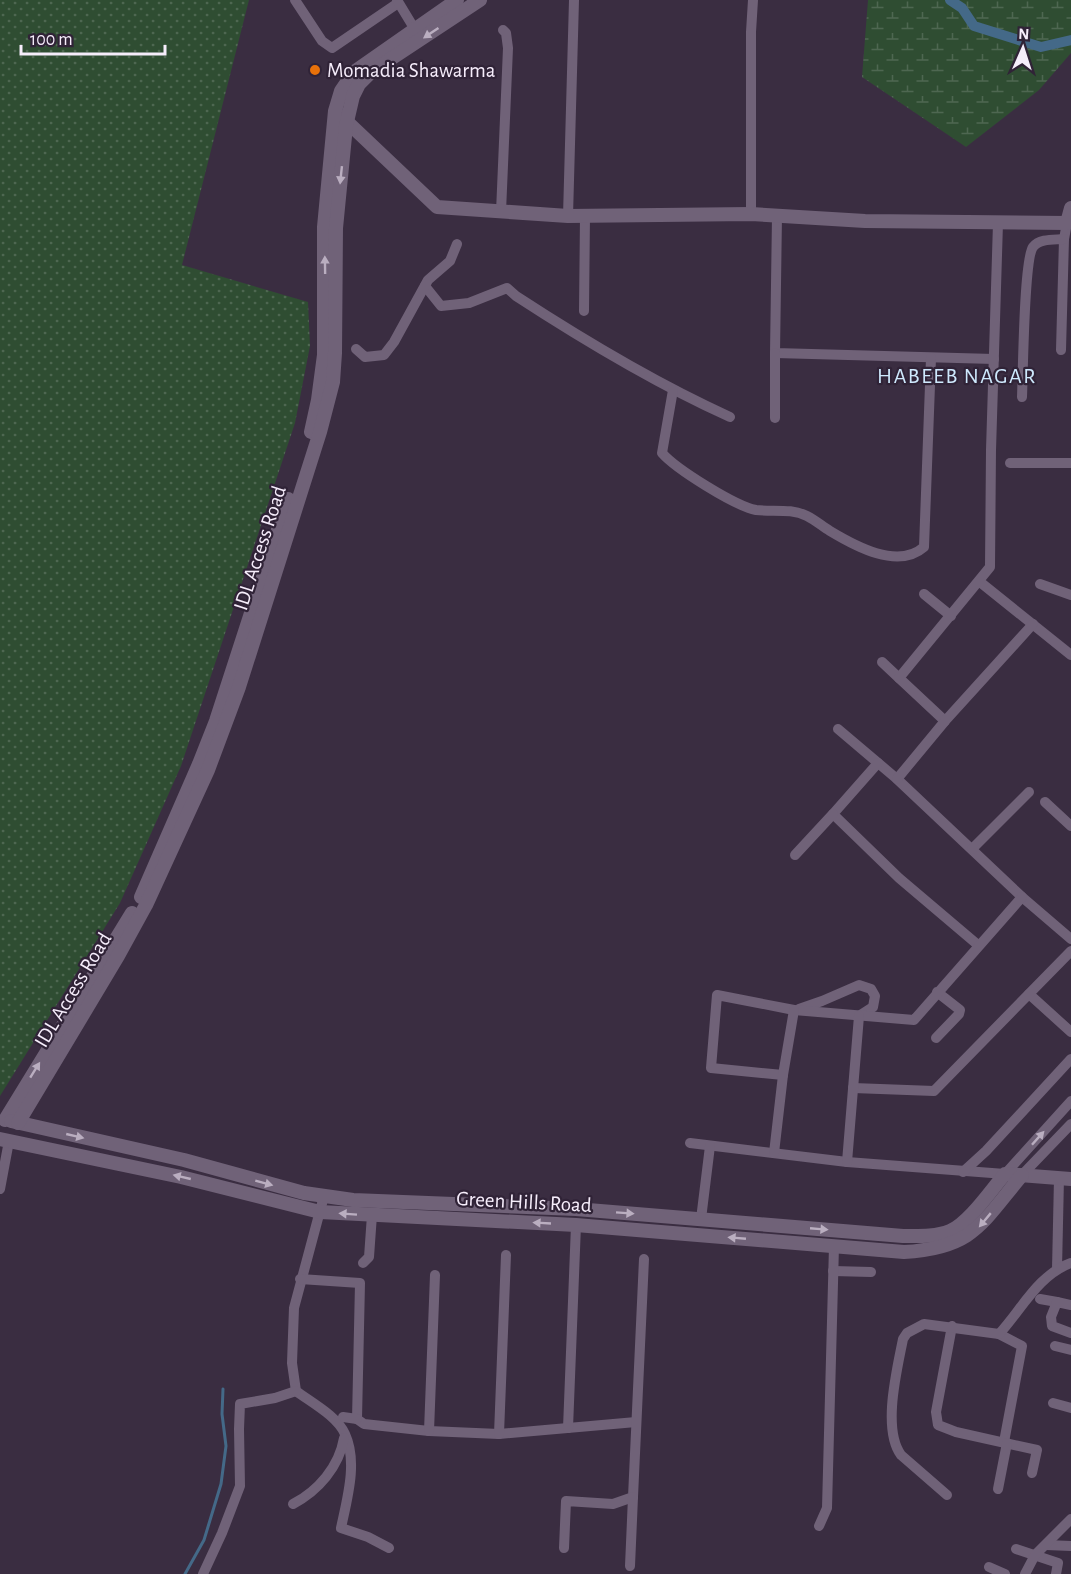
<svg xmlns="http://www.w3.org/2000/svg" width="1071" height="1574" font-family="'Alegreya Sans',sans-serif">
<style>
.grass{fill:url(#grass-dots)}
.wetland{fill:url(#wetland-marsh)}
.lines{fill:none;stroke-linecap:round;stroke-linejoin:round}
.stream{stroke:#446988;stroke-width:3}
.canal{stroke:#446988;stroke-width:10}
.minor{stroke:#706278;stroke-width:10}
.tertiary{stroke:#706278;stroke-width:14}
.oneway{fill:#baaec0}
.food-dot{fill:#e8710a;stroke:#302337;stroke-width:2}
.labels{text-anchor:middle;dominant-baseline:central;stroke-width:4.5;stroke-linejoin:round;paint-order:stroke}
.poi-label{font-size:21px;fill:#f6edfb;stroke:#302337;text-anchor:start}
.street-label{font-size:21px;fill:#f6edfb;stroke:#302337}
.neighbourhood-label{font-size:22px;letter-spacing:1.5px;fill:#cee9fd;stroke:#302337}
</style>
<defs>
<pattern id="grass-dots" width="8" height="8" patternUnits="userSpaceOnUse" patternTransform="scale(1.5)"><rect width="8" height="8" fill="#2f4d32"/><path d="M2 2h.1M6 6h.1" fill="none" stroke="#4e6751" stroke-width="1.8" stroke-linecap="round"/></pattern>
<pattern id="wetland-marsh" width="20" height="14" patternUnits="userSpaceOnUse" patternTransform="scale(1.5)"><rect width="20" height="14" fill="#2f4d32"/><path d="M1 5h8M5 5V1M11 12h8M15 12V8" fill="none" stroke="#4e6751"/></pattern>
</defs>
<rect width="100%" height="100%" fill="#3a2d41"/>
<path class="grass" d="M0,0h249l-67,265 126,37 2,44 -15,77 -114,343 -61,137 -120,193z"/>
<path class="wetland" d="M868,0h203v53l-32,37 -73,57 -104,-70z"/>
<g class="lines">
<path class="stream" d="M185,1574l19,-34 17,-56 5,-38 -4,-32 1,-25"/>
<path class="canal" d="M950,0l12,8 12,18 67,21 30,-7"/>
<g class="minor">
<path d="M295,0l27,41 10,7 66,-45"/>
<path d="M397,0l17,28"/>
<path d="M501,212l7,-164 -2,-15 -3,-3"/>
<path d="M751,214v-182l2,-32"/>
<path d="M568,216l6,-216"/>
<path d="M777,216l-2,137 219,6"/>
<path d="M425,286l16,20 28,-3 38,-15 9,8c69,45 139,87 214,121"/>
<path d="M584,311l1,-95"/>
<path d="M356,349l9,8 19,-2 10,-13 34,-62 22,-19 7,-17"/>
<path d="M1061,350l3,-111 3,-16h4"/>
<path d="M673,390l-11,63c14,16 73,53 94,57 17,2 35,-2 51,6 8,4 15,10 23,15 25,15 68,39 94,16l7,-189"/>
<path d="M1022,397c1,-23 2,-138 11,-150 7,-9 22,-7 31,-8"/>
<path d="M775,418v-65"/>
<path d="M1010,463h61"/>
<path d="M980,582l91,73"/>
<path d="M1040,584l31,11"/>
<path d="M924,594l27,22"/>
<path d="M882,662l17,16"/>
<path d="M945,721l-46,-43 91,-111 1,-117 7,-227"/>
<path d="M838,729l59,50 125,118 49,42"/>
<path d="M878,763l-45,51 66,64 79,67"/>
<path d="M897,779l48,-58 88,-97"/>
<path d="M1045,802l26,24"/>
<path d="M972,849l57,-57"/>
<path d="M795,855l38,-41"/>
<path d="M1029,994l42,38"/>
<path d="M799,1009l23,-8 37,-16 12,4 4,7 -2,11 -14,9"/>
<path d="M936,1038l23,-24 1,-4 -23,-18"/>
<path d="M783,1075l-72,-7 6,-73 77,15 120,10 108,-123"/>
<path d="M853,1088l81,3 137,-140"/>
<path d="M690,1143l157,19 158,12 66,-73"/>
<path d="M774,1153l9,-78 11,-65"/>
<path d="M847,1162l12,-146"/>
<path d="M963,1172l23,-21 85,-92"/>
<path d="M1022,1175l49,-51"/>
<path d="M0,1189l9,-48"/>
<path d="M324,1196l-30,112 -2,55 4,28c16,12 41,25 49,43 13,28 2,65 -4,94l27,9 21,11"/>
<path d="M701,1219l9,-73"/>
<path d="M363,1263l6,-6 3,-42"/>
<path d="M1057,1269l2,-91"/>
<path d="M833,1271l38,1"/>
<path d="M300,1279l60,4 -3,136 7,5 65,7 70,3 137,-12"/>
<path d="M1040,1299l17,3"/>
<path d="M1071,1305l-14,-3 -6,15 1,9 19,7"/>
<path d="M952,1326l-16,86 2,13 18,7 81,18 -5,23"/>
<path d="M999,1334l23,12 -18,96"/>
<path d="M1055,1346l16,4"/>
<path d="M1053,1403l18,5"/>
<path d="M343,1417l14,2"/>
<path d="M568,1428l8,-203"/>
<path d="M429,1431l6,-156"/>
<path d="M499,1434l7,-179"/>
<path d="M998,1489l9,-46"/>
<path d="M947,1495l-46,-40c-19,-26 -4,-85 2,-116l4,-6 17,-9 75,10c23,-25 39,-59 72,-71"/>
<path d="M293,1504c25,-13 46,-37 51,-66"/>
<path d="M819,1526l8,-18 7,-262"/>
<path d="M1046,1545l25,1"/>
<path d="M564,1548l2,-47 47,3 20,-7 11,-238"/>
<path d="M1016,1549l42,14 -2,11"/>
<path d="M630,1566l3,-69"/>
<path d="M989,1567l16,7"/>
<path d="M203,1574l19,-41 18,-47 -1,-57 1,-25 35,-6 21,-7"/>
<path d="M1025,1574l10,-19 36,-36"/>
</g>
<g class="tertiary">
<path d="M341,116l96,91 131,9 183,-2 114,7 202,2 4,-15"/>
<path d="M311,432l7,-32 6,-45v-128l11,-116 6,-20 13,-19 103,-72"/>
<path d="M141,897l58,-133 17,-43 72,-222"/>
<path d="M5,1120l127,-207"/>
<path d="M11,1121l173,39 120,33 49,7 223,9 327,27c15,0 32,1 47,-5 19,-8 41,-41 55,-57l66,5"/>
<path d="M18,1123l100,-167 28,-51 62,-135 31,-83 81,-255 13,-50 2,-29 1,-125 10,-102 7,-30 6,-12 12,-12 109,-72"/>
<path d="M0,1139l181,38 139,35 256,13 328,27c69,-4 77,-28 118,-77"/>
</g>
</g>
<defs><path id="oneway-solid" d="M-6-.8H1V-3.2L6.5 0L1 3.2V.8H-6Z" transform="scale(1.5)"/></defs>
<g class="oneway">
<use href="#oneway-solid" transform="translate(431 33) rotate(146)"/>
<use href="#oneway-solid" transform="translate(341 175) rotate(96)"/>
<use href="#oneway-solid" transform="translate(325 265) rotate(-91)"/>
<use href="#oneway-solid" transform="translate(35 1070) rotate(-58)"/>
<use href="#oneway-solid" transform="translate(75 1136) rotate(13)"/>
<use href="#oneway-solid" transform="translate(1038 1138) rotate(-48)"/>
<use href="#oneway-solid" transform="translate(182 1177) rotate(-167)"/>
<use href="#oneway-solid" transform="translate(264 1183) rotate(15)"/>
<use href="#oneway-solid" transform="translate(625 1213) rotate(4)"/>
<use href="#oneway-solid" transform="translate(348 1214) rotate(-176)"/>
<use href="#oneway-solid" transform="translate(985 1220) rotate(130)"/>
<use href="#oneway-solid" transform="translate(542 1223) rotate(-177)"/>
<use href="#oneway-solid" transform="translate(819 1229) rotate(5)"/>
<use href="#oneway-solid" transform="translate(737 1238) rotate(-175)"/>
</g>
<circle class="food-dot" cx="315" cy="70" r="6"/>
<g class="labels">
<g class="poi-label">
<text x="327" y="70">Momadia Shawarma</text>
</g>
<g class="street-label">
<text transform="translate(260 548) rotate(-72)">IDL Access Road</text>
<text transform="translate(73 990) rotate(-59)">IDL Access Road</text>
<text transform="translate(524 1202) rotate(3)">Green Hills Road</text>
</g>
<g class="neighbourhood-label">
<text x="957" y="376">HABEEB NAGAR</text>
</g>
</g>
<g transform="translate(1023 48) rotate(3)" stroke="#302337" stroke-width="4.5" paint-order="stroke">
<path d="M0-4.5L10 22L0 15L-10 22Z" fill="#f6edfb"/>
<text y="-9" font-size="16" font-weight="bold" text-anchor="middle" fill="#f6edfb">N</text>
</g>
<path d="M21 45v9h144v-9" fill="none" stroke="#f6edfb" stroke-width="3"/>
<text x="30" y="45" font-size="18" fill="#f6edfb" stroke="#302337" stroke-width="4.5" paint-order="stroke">100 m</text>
</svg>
